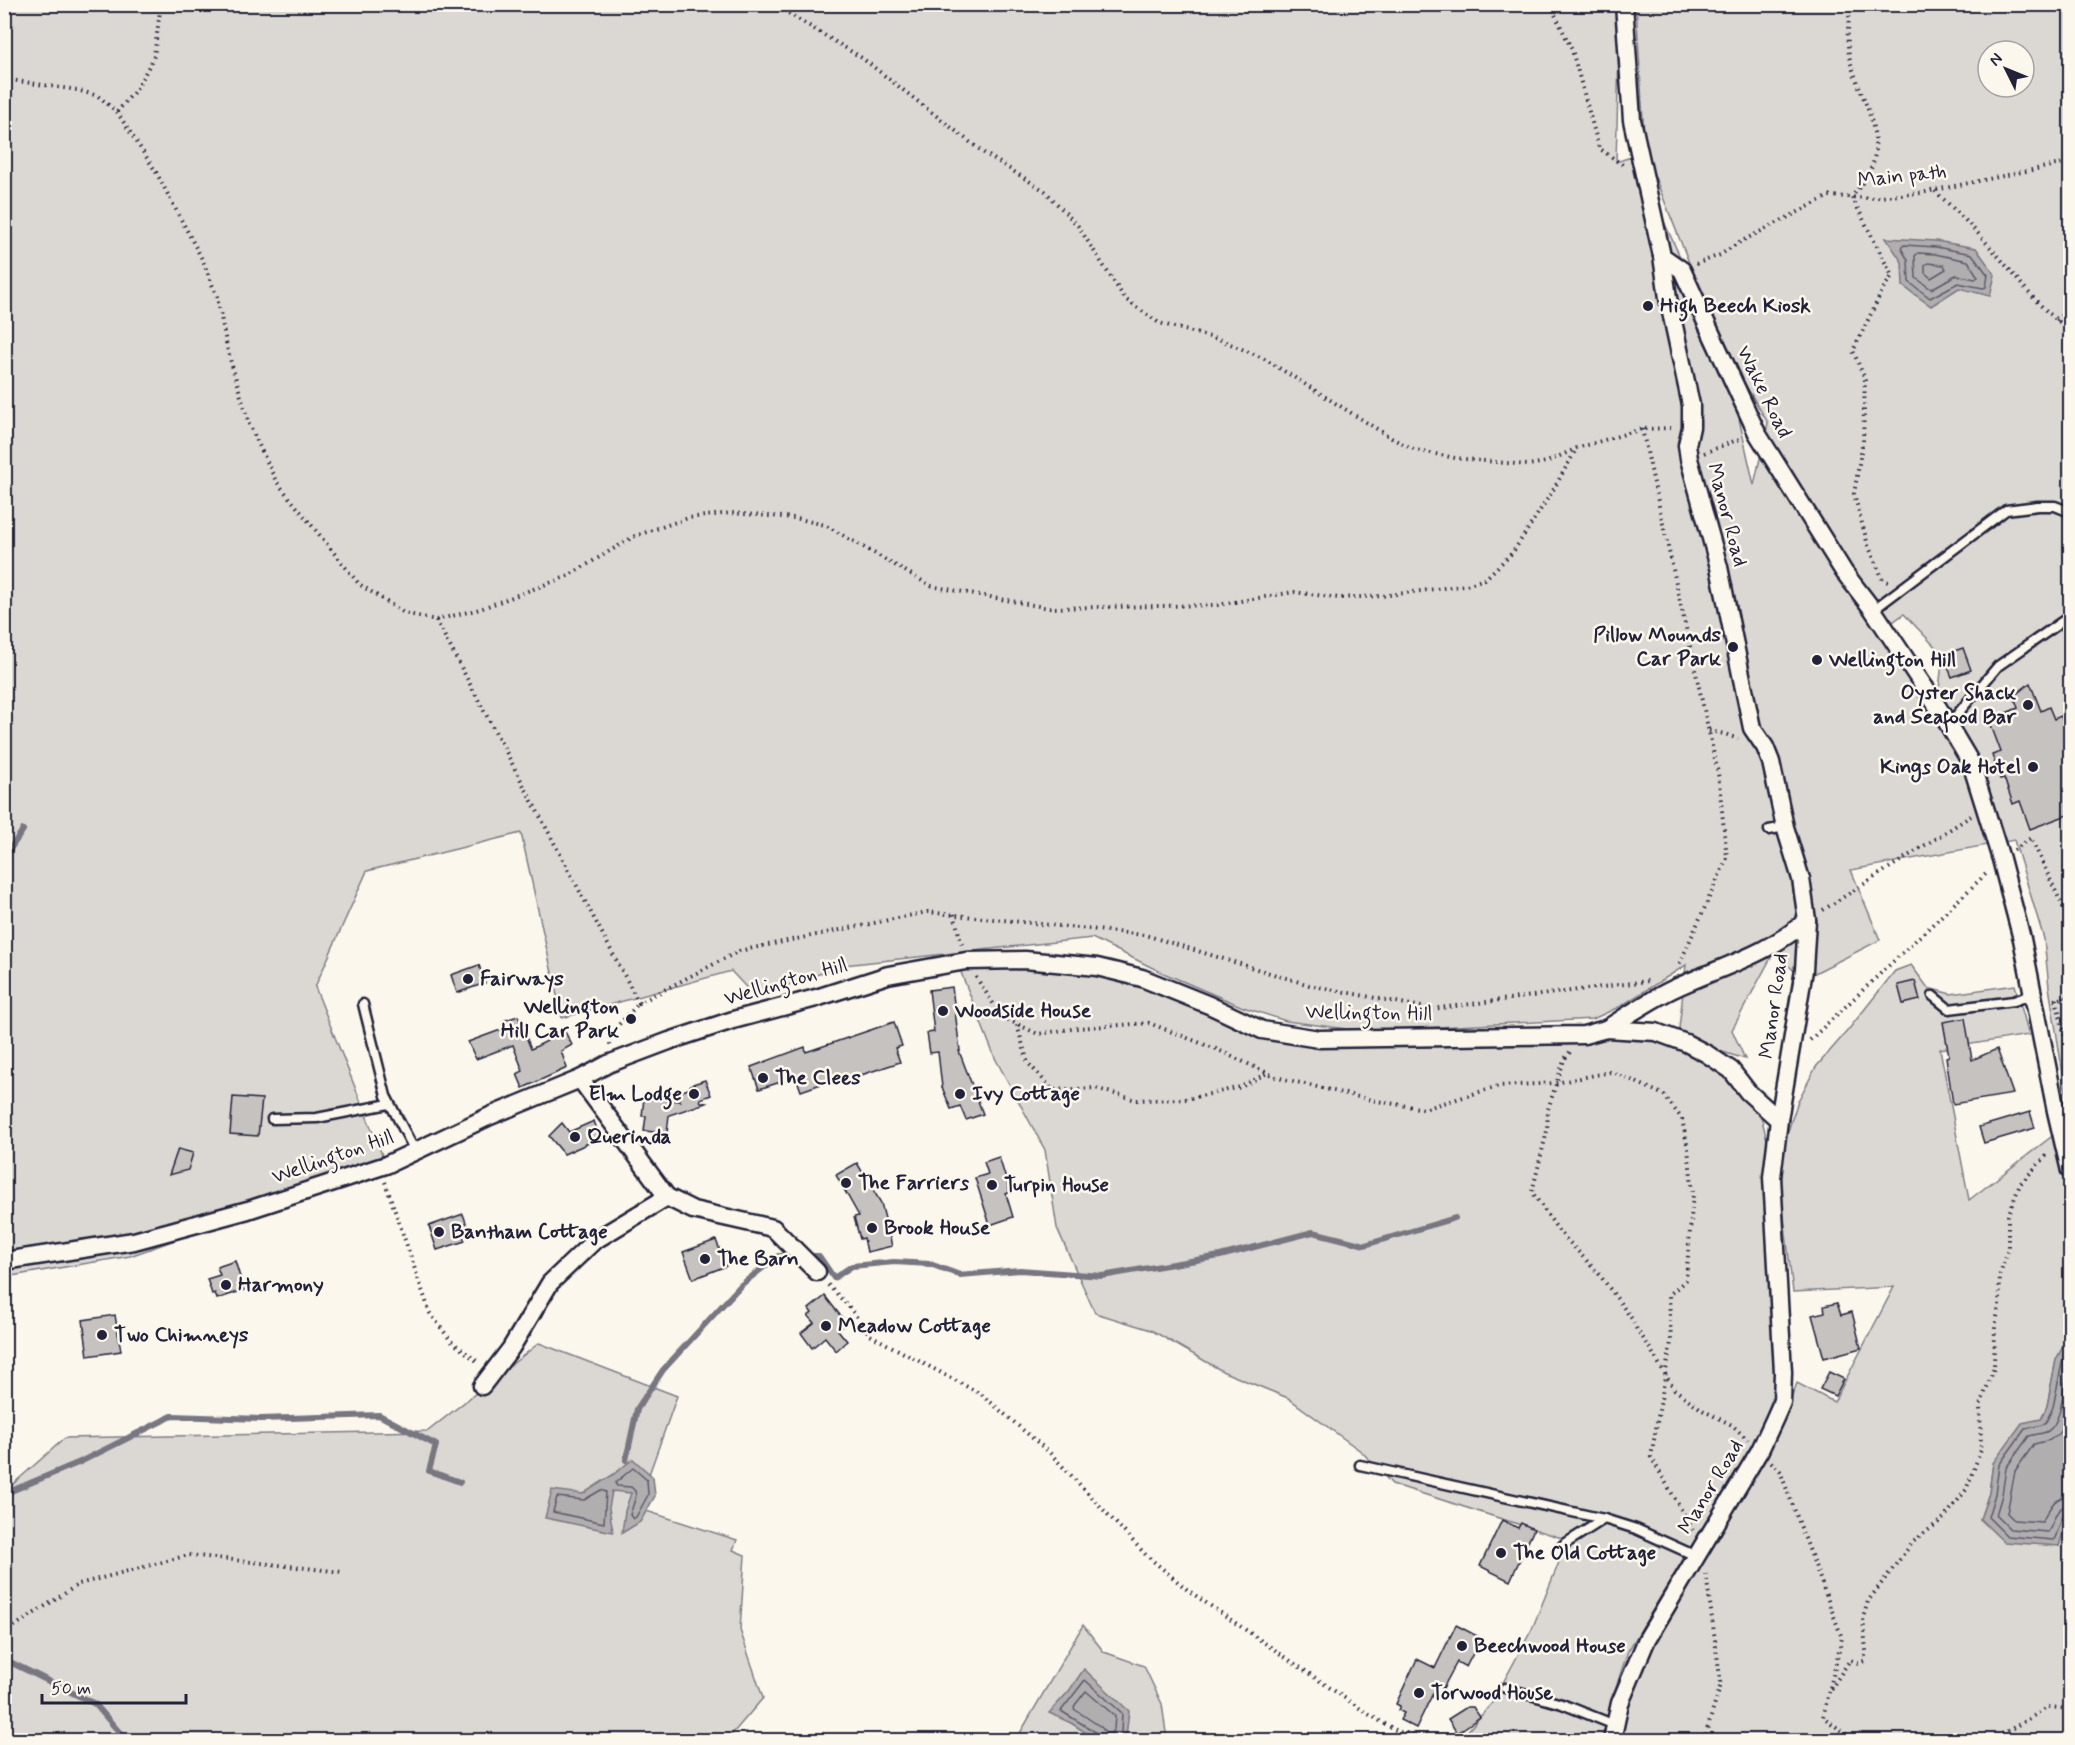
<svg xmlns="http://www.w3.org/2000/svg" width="2075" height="1745" font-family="Mynerve,sans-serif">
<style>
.green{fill:#dbd8d3;stroke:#7e7d87;stroke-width:1.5;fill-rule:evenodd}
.water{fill:#b1aeb0;stroke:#787681;stroke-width:1.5}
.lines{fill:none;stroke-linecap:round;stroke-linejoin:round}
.shore{stroke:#5b5a6a;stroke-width:1.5}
.stream{stroke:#787681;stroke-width:6}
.building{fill:#c6c2c0;stroke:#22223b;stroke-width:1.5}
.service-casing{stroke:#22223b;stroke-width:13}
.minor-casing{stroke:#22223b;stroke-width:21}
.path{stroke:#22223b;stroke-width:4;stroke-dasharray:1.5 4.5;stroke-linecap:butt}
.service{stroke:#fbf7ec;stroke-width:8}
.minor{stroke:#fbf7ec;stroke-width:16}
.poi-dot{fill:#22223b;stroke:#fbf7ec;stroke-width:2}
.labels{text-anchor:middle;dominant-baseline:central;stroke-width:5;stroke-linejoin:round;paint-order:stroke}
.street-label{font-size:21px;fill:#22223b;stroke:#fbf7ec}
.poi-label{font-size:21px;font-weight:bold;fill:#22223b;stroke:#fbf7ec;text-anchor:start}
</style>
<rect width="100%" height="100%" fill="#fbf7ec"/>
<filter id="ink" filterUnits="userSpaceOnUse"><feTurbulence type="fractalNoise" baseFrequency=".0167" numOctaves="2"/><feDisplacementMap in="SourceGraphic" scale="12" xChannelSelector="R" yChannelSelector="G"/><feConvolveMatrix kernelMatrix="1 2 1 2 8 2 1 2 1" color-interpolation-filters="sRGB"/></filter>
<g filter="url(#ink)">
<g class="green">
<path d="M5,5h1612l2,48 -3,109 18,-6 90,197 30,132 14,-62 -47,-80 -76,-191 -9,-147h434v1113l-21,-131 -5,-48 -30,-99 -163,30 29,70 -77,39 -29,-27 -42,78 13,29 -67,-21 8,-73 -65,41 -28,13 -231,12 -76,-10 -43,-14 -82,-35 -69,-34 -248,27 -89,32 -24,-26 -169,47 -41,-185 -154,38 -52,116 71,178 -256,91 -125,21zM1988,51h36v36h-36zM1904,614l39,41 -4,34 -53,-62z"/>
<path d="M1911,965l17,23 23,6 64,-9 14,50 -89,14 29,151 82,-63 19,-18v214l-14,27 -9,46 -6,14 -48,43 -4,30 -9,26 79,27 11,-35v229h-451l10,-58 112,-185 41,-74 15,-40 37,19 60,-115 -101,5 -12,-100 2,-46 15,-45 18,-34 33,-38 46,-58z"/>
<path d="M1043,967l57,5 41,12 142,56 65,8 281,-12 44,4 36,21 38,35 15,24 5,20 -4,39 15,174 -4,40 -12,36 -134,222 -18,54 -5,35h-100l-40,-6 27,-31 40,-74 36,-89 -176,-56 -30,-32 -74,-54 -64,-26 -73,-42 -56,-17 -38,-85 -12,-78 -50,-92 -35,-88z"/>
<path d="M539,1343l138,53 -40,112 100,32 -4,10 12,5 -5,75 23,68 -36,42h-722l-1,-248 61,-54 363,-7z"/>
<path d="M1083,1625l21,27 40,14 18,38 5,36h-151z"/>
</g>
<g class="water">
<path d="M1886,238l50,3 40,7 19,27 -5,21 -31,-8 -28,18 -28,-20 -1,-24z"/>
<path d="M2070,1333v178l-11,35 -55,-4 -24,-23 9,-26 4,-30 29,-40 19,-4 6,-13 9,-46z"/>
<path d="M633,1459l20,18 2,19 -15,26 -18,11 3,-22 6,-18 -19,-2 -3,17 4,24 -68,-14 7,-28 31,4 31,-20z"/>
<path d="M1084,1669l45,42 -3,26 -13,3h-16l-26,-17 -22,-10 20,-22z"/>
</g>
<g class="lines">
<g class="shore">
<path d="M1904,245l32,2 36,7 16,21 -2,12 -3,1 -25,-5 -28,15 -21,-16 -1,-22 -7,-12z"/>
<path d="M1918,253l17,1 33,7 10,16 -3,2 -19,-4 -25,14 -15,-11 -1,-22z"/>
<path d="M1928,263l16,2 2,4 -15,9 -6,-5v-8z"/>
<path d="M2070,1346l-8,17 -9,44 -7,15 -4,3 -17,4 -26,36 -4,29 -7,23 19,19 46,4 2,-2 8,-22 7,-3"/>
<path d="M2070,1362c-7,17 -6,59 -22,69 -5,3 -13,3 -19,5l-23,32 -4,27 -6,20 14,14 38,3c8,-11 5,-25 22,-27"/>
<path d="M2070,1402l-2,12 -9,19 -9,7 -16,4 -19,27 -8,42 7,7 28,2c8,-13 10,-25 28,-26"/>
<path d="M633,1468l14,12 1,15 -12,22 -3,2 -3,-4 6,-19 -1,-5 -4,-4 -14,-1 -2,-3z"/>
<path d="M601,1490l5,2 -2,31 -51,-11 4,-15 27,3z"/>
<path d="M1086,1691l29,25 -1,13 -4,5h-3l-6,-7 -27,-18 1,-4z"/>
<path d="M1100,1740l-3,-7 -36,-22 24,-31 37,33 -1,19 -4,8"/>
</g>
<g class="stream">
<path d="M4,895l4,-43 15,-22"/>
<path d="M806,1256h13l15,22 18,-12 42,-4 36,2 30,11 60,-5 82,6 118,-20 93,-24 52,13 90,-27"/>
<path d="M626,1460l11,-51 26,-39 78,-85 37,-29h18"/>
<path d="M4,1494l76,-32 92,-46 89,3 118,-4 57,30 -7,26 31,11"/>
<path d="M4,1659l91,45 31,36"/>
</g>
</g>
<g class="building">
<path d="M1963,648l8,22 -19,7 -9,-22z"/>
<path d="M2030,683l11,28 8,-4 5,12 7,-3 6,16 3,-1v83l-40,15 -10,-28 -7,3 -9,-26 -4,1 -8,-24 9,-3 -12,-32 29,-12 -4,-12z"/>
<path d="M479,965l6,18 -28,10 -6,-18z"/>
<path d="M1915,981l5,19 -17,4 -5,-19z"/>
<path d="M952,987l8,64h-1l24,63 -17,6 -6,-14 -9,3 -9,-22 -4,-35 -8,1 -3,-20 7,-1 -5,-42z"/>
<path d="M518,1016l13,33 34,-17 7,13 -11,6 6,17 -44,20 -6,-14 6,-3 -10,-26 -37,14 -8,-17 38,-14 -3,-7z"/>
<path d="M1965,1018l7,42 25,-11 16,45 -60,10 -7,-47 3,-1 -6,-34z"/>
<path d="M894,1022l8,24 -7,2 5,14 -57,19 -2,-4 -40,14 -5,-14 -37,12 -8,-22 54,-20 1,5z"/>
<path d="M705,1080l6,15 -11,4 1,3 5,1 -37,12 -2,18 -23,-2 2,-15h-4l2,-18 36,3 -3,-8 14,-5 -1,-3z"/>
<path d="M233,1097l29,2 -4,37 -28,-2z"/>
<path d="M2030,1112l5,16 -51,15 -5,-16z"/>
<path d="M594,1121l6,17 -36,16 -15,-18 13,-13 7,9z"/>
<path d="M178,1149l15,4 -5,17 -19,5z"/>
<path d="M999,1157l11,35 -4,2 7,23 -23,8 -15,-47 13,-4 -4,-12z"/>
<path d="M857,1163l24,40 11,43 -25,6 -3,-14 -4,1 -6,-22 5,-1 -23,-41z"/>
<path d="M463,1214l6,17 -7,3 3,7 -28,9 -8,-24z"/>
<path d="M716,1240l10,26 -33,13 -10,-27z"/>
<path d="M235,1261l9,29 -27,9 -2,-6 -3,1 -5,-15 13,-4 -3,-8z"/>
<path d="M825,1296l21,27 -8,7 9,11 -11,10 -11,-14 -13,11 -11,-15 13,-10 -6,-7 4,-3 -3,-4z"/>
<path d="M1837,1303l4,12 11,-3 9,36 -37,10 -12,-43 13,-3 -1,-6z"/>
<path d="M115,1315l6,36 -33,5 -5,-36z"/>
<path d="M1829,1372l15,7 -9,17 -15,-7z"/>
<path d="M1502,1520l16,8 3,-5 13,6 -24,52 -30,-15z"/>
<path d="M1456,1625l25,13 -15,29 -9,-5 -14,26 -6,-3 -21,43 -16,-8 4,-7 -6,-3 2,-4 -4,-2 21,-45 18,9z"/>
<path d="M1467,1707h6l7,10 -23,16 -9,-14z"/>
</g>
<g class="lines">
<defs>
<g id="service">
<path d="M1873,610l133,-100 32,-4h17l15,6"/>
<path d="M1949,724l49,-58 72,-50"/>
<path d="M1769,830l16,-3"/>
<path d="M1933,996l16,13 65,-8 20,-7"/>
<path d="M363,1004l23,92 29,55"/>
<path d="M272,1119l45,-1 72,-14"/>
<path d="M1360,1465l244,54 32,10 60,27"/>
<path d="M1563,1545l41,-26"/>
<path d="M1505,1688l57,16 53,21"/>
</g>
<g id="minor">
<path d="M1662,256l20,14 75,163 87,139 29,38 66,99 32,54 30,96 21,80 34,172 14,60"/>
<path d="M1606,1029c22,-14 44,-29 67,-40 47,-22 95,-34 134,-69"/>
<path d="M580,1079l87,118 26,13 80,18 44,44"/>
<path d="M4,1261l130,-20 114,-31 138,-45 104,-49 90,-37 28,-15 61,-23 64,-21 83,-22 72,-23 78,-14 59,-1 72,7 45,11 67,27 53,25 57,9 265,-4 22,-6 50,3 30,11 21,11 24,16 17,22 31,28"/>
<path d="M482,1386l29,-38 39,-65 44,-42 73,-44"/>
<path d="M1612,1740l8,-37 27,-64 113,-189 14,-30 8,-18 1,-30 -11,-195 7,-57 25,-150 3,-50 -6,-41 -16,-52 -14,-65 -6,-15 -13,-19 -33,-161 -30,-108 -2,-14 4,-18v-22l-23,-107 -6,-42 -30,-136 -8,-116"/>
</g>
</defs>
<use href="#service" class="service-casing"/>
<use href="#minor" class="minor-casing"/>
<g class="path">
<path d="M773,4l89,54 122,95 61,38 33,35 47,73 34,24 62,17 42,18 130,81 23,11 39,8 72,7 20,-3 30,-14 65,-19 33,-1"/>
<path d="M1550,4l22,46 27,98 25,18"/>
<path d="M1851,4c-3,19 -5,37 -1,56 9,36 39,77 18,115 -5,7 -11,15 -16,22l40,79 -9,13 -30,62 12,28 -2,61 -9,54 14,51 15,35 5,2"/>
<path d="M4,79l73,11 21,6 19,16 39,60 47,89 14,36 11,55 21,72 27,57 83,103 45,29 32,7 44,-11 88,-33 67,-40 53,-18 43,-5 64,5 30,7 106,61 118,22 168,-3 77,-13 45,6 43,-2 84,-11 19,-6 28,-27 39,-60 25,-44"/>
<path d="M117,112l21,-25 16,-31 7,-52"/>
<path d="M1935,191c19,18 38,36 55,56 26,28 47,62 80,82"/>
<path d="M1696,264l24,-9 20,-13 89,-46 40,2 52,-5 149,-31"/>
<path d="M2057,321l13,-16"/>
<path d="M1642,429l76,344 9,85 -49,109"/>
<path d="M1704,453l38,-15"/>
<path d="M436,620l203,383 100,-52 188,-39 218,23 164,50 123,24 216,-28"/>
<path d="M1709,731l16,3 13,5"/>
<path d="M2014,850l17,-12 39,84"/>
<path d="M1823,910l148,-94"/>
<path d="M954,914l8,32"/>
<path d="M976,977l26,40 36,17 40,-6 71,-5 67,26 60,28 95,23 53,9 75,-23 57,-3 54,-11 26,10 28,13 18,24 6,30 5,45 -7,86 -17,15 2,47 -20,115 42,73"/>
<path d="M2056,999l14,60"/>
<path d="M2054,1000l16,-3"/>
<path d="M1017,1025l11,38 25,27 42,-2 41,12 51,-1 54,-12 26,-14"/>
<path d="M1810,1040l178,-168"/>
<path d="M610,1045l1,-12 28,-30"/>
<path d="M1570,1052l-6,8 -16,49 -1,22 -15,61 26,38 41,44 33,45 5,11 9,12 28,47 30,22 28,14 16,15"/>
<path d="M385,1182l45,131 21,28 27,21"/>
<path d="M828,1285l22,23 20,27 111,59 69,59 96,102 43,36 179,123 31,18 57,8"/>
<path d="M1771,1462l9,9 62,167 -19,79 31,23"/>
<path d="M4,1633l75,-49 110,-29 153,17"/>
<path d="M1831,1689l19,-29 8,3 6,-2 2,-10 -3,-33 5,-17 45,-59 31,-24 22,-28 15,-40 -1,-44 14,-38 1,-41 4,-20 1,-33 8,-24v-34l12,-32 29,-31"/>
<path d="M1704,1740l17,-56 -15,-110"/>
<path d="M1985,1740l19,-7 45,-26 21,2"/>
</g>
<use href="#service" class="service"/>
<use href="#minor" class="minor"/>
</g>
</g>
<g class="poi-dot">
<circle cx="1648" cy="306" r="6"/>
<circle cx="1733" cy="647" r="6"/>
<circle cx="1817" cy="660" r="6"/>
<circle cx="2028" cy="705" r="6"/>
<circle cx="2033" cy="767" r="6"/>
<circle cx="468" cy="979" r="6"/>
<circle cx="943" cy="1011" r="6"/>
<circle cx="631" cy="1019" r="6"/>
<circle cx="763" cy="1078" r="6"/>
<circle cx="694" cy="1094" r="6"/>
<circle cx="960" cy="1094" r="6"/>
<circle cx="575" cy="1137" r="6"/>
<circle cx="846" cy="1183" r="6"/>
<circle cx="992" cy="1185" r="6"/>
<circle cx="872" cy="1228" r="6"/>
<circle cx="439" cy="1232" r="6"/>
<circle cx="705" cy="1259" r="6"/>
<circle cx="226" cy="1285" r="6"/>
<circle cx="826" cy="1326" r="6"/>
<circle cx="102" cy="1335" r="6"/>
<circle cx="1501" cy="1553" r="6"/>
<circle cx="1462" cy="1646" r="6"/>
<circle cx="1419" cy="1693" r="6"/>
</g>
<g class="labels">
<g class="street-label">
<text transform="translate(1902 176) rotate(-6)">Main path</text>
<text transform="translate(1764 392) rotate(64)">Wake Road</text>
<text transform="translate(1727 515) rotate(75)">Manor Road</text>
<text transform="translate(786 982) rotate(-16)">Wellington Hill</text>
<text transform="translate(1774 1006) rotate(-82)">Manor Road</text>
<text transform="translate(1369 1013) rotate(1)">Wellington Hill</text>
<text transform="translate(333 1157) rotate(-19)">Wellington Hill</text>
<text transform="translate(1711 1487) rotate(-59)">Manor Road</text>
</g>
<g class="poi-label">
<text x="1660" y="306">High Beech Kiosk</text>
<text x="1721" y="635" text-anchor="end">Pillow Mounds<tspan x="1721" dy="24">Car Park</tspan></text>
<text x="1829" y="660">Wellington Hill</text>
<text x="2016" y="693" text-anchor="end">Oyster Shack<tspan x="2016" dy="24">and Seafood Bar</tspan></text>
<text x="2021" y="767" text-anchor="end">Kings Oak Hotel</text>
<text x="480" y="979">Fairways</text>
<text x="619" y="1007" text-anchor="end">Wellington<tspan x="619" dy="24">Hill Car Park</tspan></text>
<text x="955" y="1011">Woodside House</text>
<text x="775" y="1078">The Clees</text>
<text x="682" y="1094" text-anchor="end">Elm Lodge</text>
<text x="972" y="1094">Ivy Cottage</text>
<text x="587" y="1137">Querinda</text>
<text x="858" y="1183">The Farriers</text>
<text x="1004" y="1185">Turpin House</text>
<text x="884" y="1228">Brook House</text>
<text x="451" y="1232">Bantham Cottage</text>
<text x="717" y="1259">The Barn</text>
<text x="238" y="1285">Harmony</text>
<text x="838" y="1326">Meadow Cottage</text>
<text x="114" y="1335">Two Chimneys</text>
<text x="1513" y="1553">The Old Cottage</text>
<text x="1474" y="1646">Beechwood House</text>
<text x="1431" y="1693">Torwood House</text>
</g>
</g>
<rect width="2075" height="1745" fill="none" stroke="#fbf7ec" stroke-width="24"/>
<rect x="12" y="12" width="2051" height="1721" fill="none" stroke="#22223b" stroke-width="2" filter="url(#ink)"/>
<g transform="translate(2006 69) rotate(313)"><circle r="28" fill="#fbf7ec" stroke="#a4a2a5" stroke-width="1.5"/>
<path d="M0-4.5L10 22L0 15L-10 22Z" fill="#22223b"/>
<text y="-9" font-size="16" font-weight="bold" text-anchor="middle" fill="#22223b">N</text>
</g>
<path d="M42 1694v9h144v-9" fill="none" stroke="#22223b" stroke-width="3"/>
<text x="51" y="1694" font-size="18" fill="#22223b" stroke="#fbf7ec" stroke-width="4.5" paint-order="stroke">50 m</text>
</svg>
